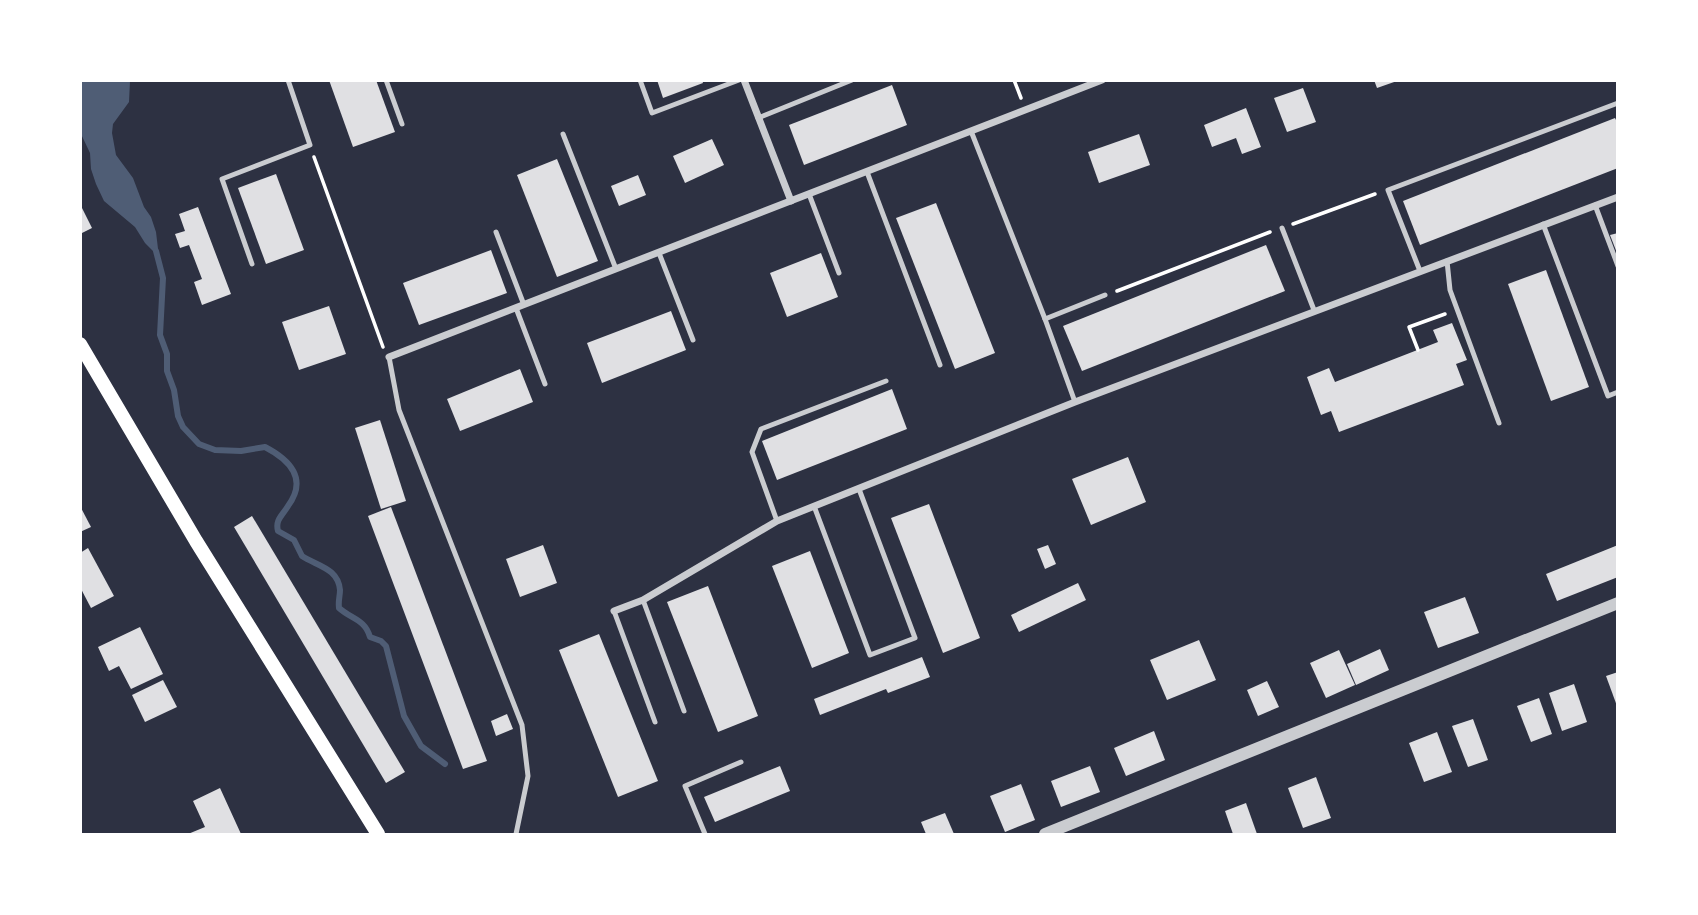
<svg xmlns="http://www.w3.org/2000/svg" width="1698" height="915" font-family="'PT Sans',sans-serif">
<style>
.water{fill:#4f5d75}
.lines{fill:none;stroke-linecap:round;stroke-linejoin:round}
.stream{stroke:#4f5d75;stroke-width:6}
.building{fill:#e0e0e3}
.path{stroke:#fff;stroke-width:3.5}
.service{stroke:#caccd0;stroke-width:5}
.minor{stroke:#caccd0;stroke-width:7}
.tertiary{stroke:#caccd0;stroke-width:12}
.secondary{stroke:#fff;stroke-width:14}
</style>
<rect width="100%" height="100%" fill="#2d3142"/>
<path class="water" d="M80,81h50l-1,21 -16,22 -1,9 4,22 17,23 11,29 7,10 5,15 3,25 -14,-14 -10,-16 -31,-26 -8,-17 -5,-15 -1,-16 -9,-19z"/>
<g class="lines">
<path class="stream" d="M156,251l7,27 -3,57 7,19v17l7,19 4,26 5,11 16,17 16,6 26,1 24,-4c25,13 43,32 23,59 -6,10 -13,14 -10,25l16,9 8,16c15,10 36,12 38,34 0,6 -2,11 -1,18 12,11 26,11 31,29l11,4 5,5 18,70 17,30 24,18"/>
</g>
<g class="building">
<path d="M329,80h47l19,52 -42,15z"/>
<path d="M657,80h45l1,3 -40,15z"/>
<path d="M1374,80h22l1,1 -20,7z"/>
<path d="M892,85l15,40 -103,40 -15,-40z"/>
<path d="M1303,88l13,34 -29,10 -13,-34z"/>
<path d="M1246,108l15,39 -19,7 -6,-16 -24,9 -8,-22z"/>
<path d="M1615,118l3,6v44l-198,77 -17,-44z"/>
<path d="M1139,134l11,31 -51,18 -11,-31z"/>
<path d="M712,139l12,26 -39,18 -12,-27z"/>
<path d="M557,159l41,102 -41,16 -40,-102z"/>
<path d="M276,174l28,76 -38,14 -28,-76z"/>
<path d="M638,175l8,20 -27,11 -8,-20z"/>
<path d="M936,203l59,150 -40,16 -59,-151z"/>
<path d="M80,204l12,24 -12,6z"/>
<path d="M198,207l33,87 -29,11 -8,-23 8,-3 -13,-34 -9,3 -5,-14 10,-3 -6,-17z"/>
<path d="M1618,233v20h-1l-7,-18z"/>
<path d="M1266,245l19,46 -203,80 -19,-45z"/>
<path d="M491,250l16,43 -88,32 -16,-42z"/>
<path d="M821,253l17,44 -51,20 -17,-44z"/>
<path d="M1546,270l43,117 -38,14 -43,-117z"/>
<path d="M329,306l17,48 -47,16 -17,-48z"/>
<path d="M671,311l15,39 -84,33 -15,-40z"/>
<path d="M1452,323l15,37 -11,4 8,21 -125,47 -8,-21 -10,4 -14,-38 22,-9 6,14 103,-40 -5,-12z"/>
<path d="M520,369l13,33 -73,29 -13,-32z"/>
<path d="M892,389l15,40 -130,51 -15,-39z"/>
<path d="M380,420l26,81 -25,8 -26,-81z"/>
<path d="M1128,457l18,45 -55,23 -19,-46z"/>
<path d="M929,504l51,134 -37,15 -52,-135z"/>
<path d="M80,506l11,21 -11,5z"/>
<path d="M391,507l96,254 -24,8 -95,-253z"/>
<path d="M252,516l153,256 -19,11 -152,-256z"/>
<path d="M543,545l14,38 -37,14 -14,-38z"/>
<path d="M1048,545l8,19 -11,5 -8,-20z"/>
<path d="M1618,545v32l-61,24 -11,-27z"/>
<path d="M88,548l26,48 -23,12 -11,-21v-34z"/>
<path d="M810,551l39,102 -37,15 -40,-102z"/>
<path d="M1078,583l8,17 -67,32 -8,-17z"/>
<path d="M708,586l50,130 -40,16 -51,-130z"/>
<path d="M1465,597l14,36 -41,15 -14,-36z"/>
<path d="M140,627l23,47 -32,15 -12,-23 -10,5 -11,-24z"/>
<path d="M599,634l59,147 -40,16 -59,-147z"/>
<path d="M1199,640l17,40 -49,20 -17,-40z"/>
<path d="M1380,649l9,21 -33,15 -9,-21z"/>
<path d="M1339,650l16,35 -29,13 -16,-35z"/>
<path d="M922,657l8,20 -42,16 -2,-4 -66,26 -6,-16z"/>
<path d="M1618,672v34h-1l-11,-30z"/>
<path d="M163,680l14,27 -32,15 -13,-27z"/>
<path d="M1267,681l12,26 -21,9 -11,-26z"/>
<path d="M1574,684l13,38 -25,9 -13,-38z"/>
<path d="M1539,698l13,36 -21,8 -14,-36z"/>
<path d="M507,714l6,15 -17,7 -5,-15z"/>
<path d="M1473,719l15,41 -20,7 -16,-41z"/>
<path d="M1154,731l11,29 -39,16 -12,-28z"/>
<path d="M1437,732l15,40 -28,10 -15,-39z"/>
<path d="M780,766l10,25 -75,31 -11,-25z"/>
<path d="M1090,766l10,26 -39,15 -10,-26z"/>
<path d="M1316,777l15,41 -28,10 -15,-40z"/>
<path d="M1021,784l14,36 -30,12 -15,-36z"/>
<path d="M220,788l21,46h-53l17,-7 -12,-26z"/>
<path d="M1246,803l11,31h-24l-8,-23z"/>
<path d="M945,813l9,21h-28l-5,-12z"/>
</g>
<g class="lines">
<g class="path">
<path d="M1014,80l7,18"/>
<path d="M314,157l69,190"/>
<path d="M1293,224l82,-30"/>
<path d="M1117,291l153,-59"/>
<path d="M1418,350l-9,-23 36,-13"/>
</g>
<g class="service">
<path d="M386,80l16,44"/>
<path d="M640,80l12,33 87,-33"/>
<path d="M758,118l94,-38"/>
<path d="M971,131l74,188 30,83"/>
<path d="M563,134l53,135"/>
<path d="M867,172l73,193"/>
<path d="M809,194l30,79"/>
<path d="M1595,205l23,61"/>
<path d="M1543,224l65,172 10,-4"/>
<path d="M1282,228l32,82"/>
<path d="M496,232l28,73"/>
<path d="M659,253l34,87"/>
<path d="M1447,261l3,29 49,133"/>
<path d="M252,264l-30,-85 88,-34 -22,-65"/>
<path d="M1420,271l-32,-81 230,-87"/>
<path d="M516,308l29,76"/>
<path d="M1045,319l60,-24"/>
<path d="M389,357l10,53 123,315 6,51 -12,58"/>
<path d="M814,506l56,149 45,-17 -56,-149"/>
<path d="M777,521l-25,-69 9,-23 125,-48"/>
<path d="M643,600l41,111"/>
<path d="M614,611l41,111"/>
<path d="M705,834l-20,-48 56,-24"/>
</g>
<g class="minor">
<path d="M744,80l47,121"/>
<path d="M389,357l713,-277"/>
<path d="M614,611l29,-11 134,-79 298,-119 543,-205"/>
</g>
<path class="tertiary" d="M1045,834l573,-231"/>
<path class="secondary" d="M80,344l116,197 182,293"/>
</g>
<rect width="1698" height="915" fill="none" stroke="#ffffff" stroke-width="164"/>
</svg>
